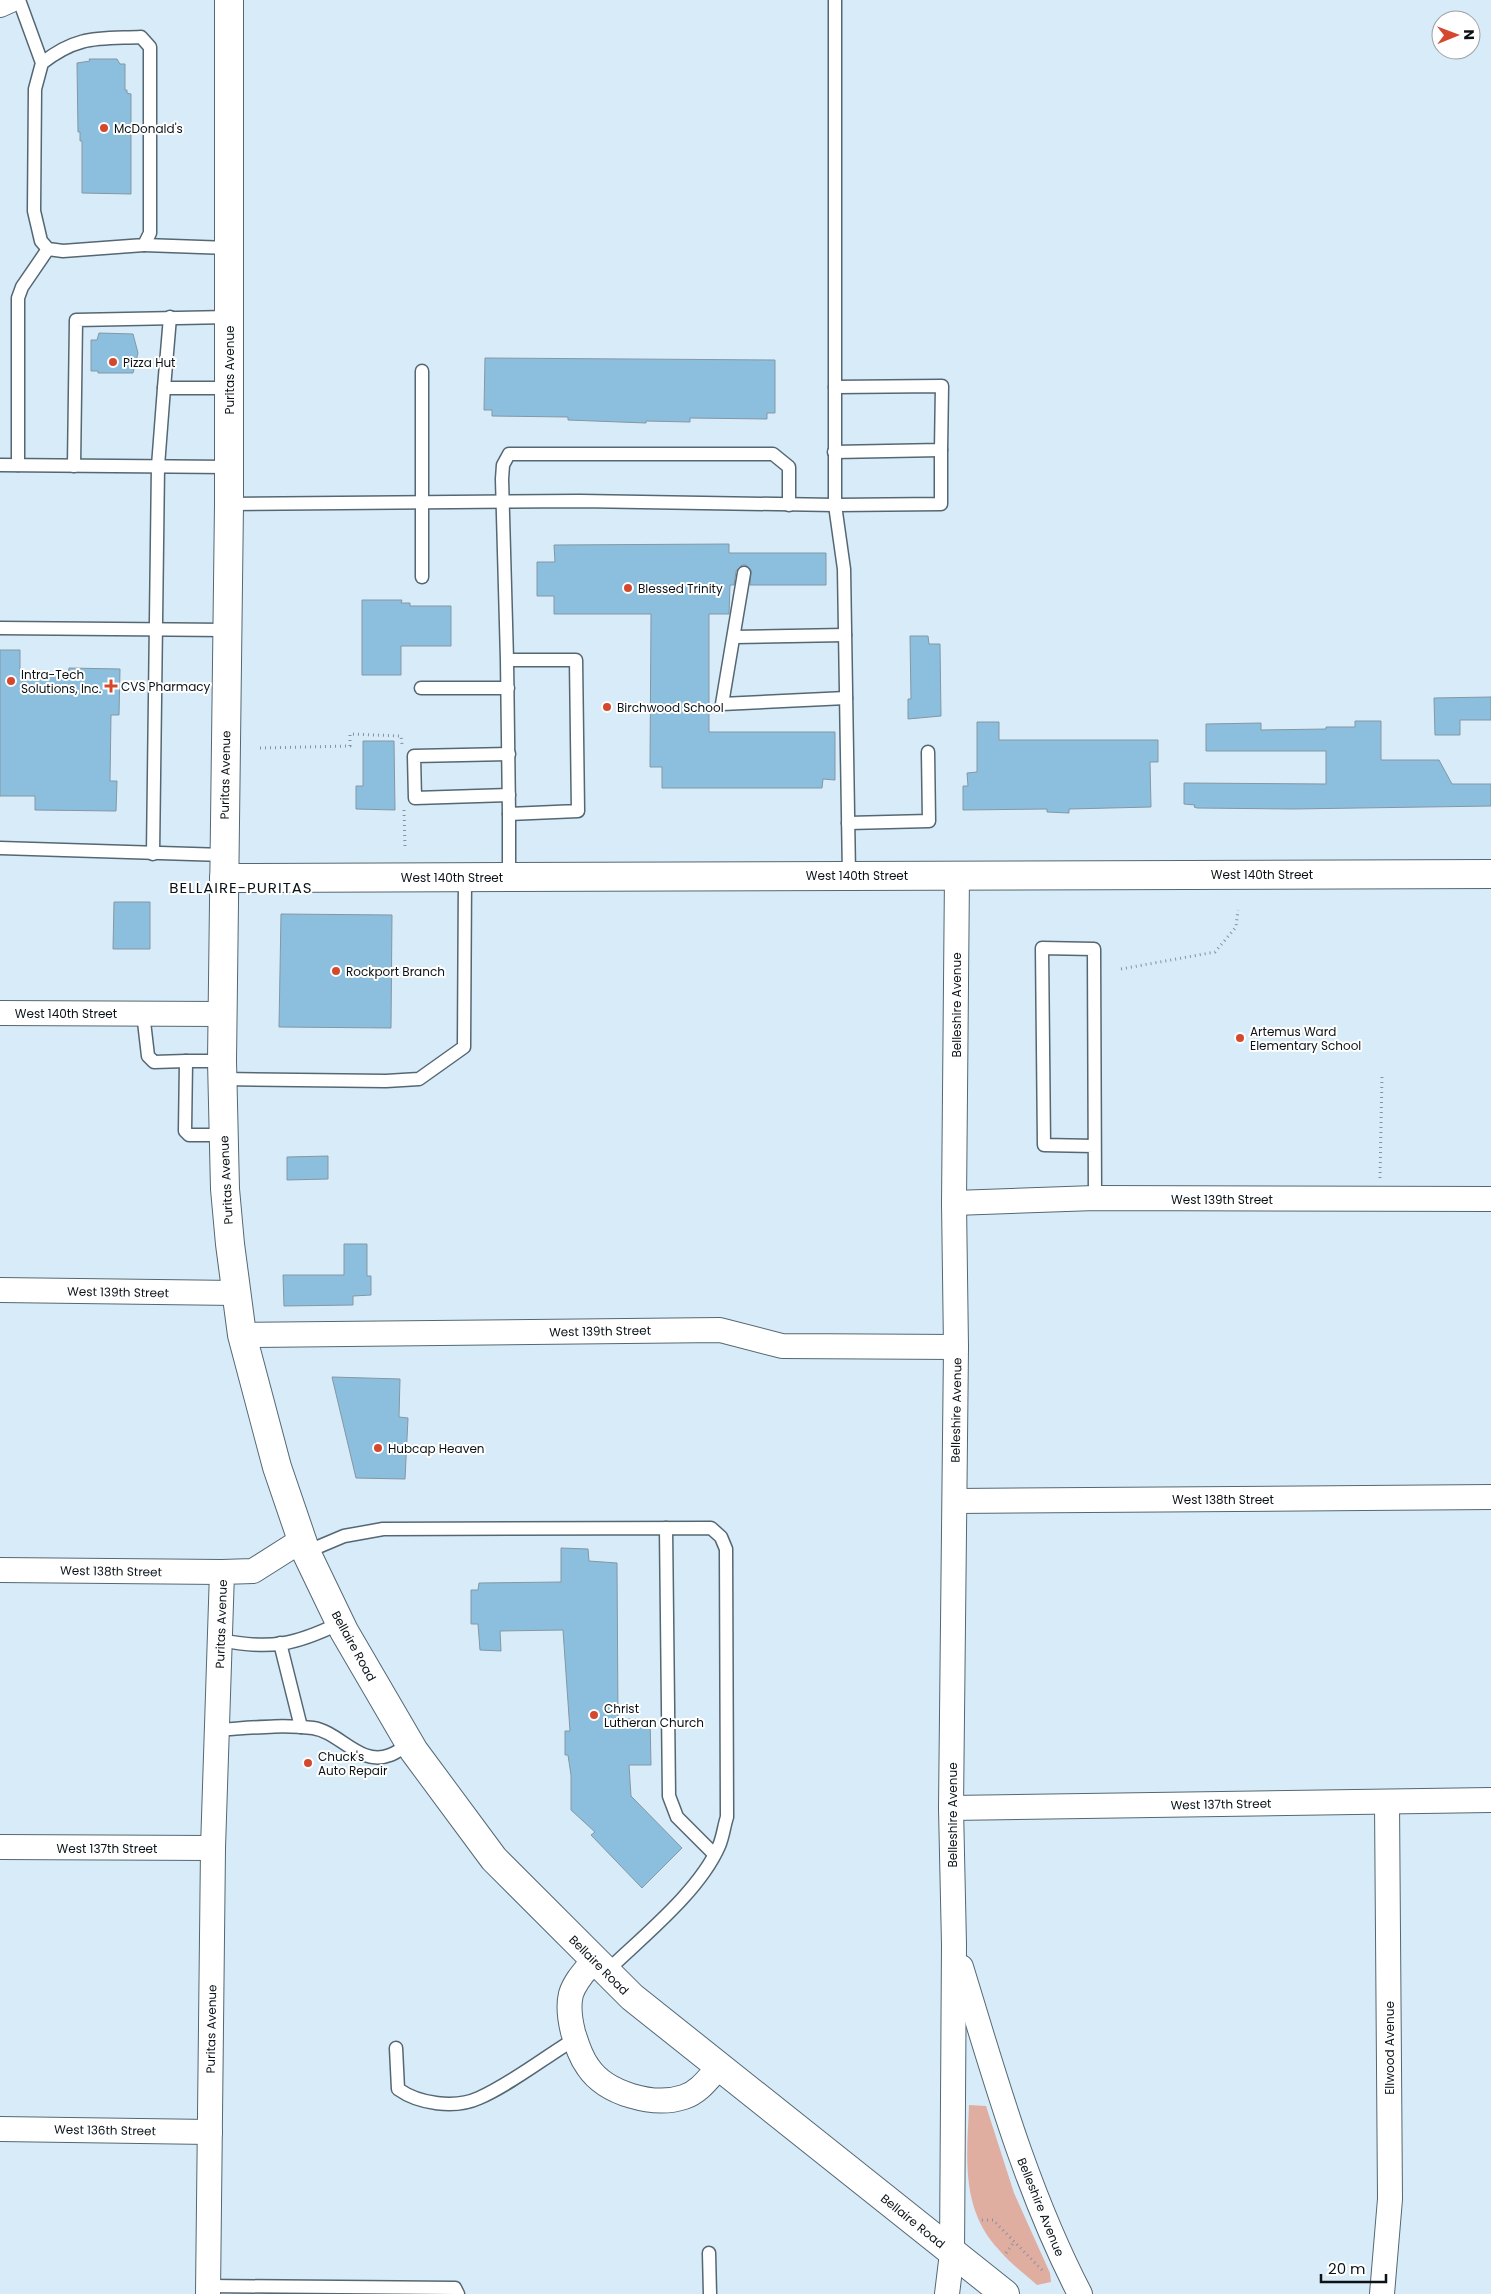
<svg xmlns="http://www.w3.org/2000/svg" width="1491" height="2294" font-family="Poppins,sans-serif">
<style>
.green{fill:#e0ada1}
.building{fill:#8cbfde;stroke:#8497a3}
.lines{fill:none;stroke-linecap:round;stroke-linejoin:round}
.service-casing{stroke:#556772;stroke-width:15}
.minor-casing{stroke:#556772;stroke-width:26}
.tertiary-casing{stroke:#556772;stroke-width:30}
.path{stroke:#84939d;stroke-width:3;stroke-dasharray:1 4;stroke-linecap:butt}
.service{stroke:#fff;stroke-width:12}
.minor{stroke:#fff;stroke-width:24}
.tertiary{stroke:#fff;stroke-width:28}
.poi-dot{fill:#d4492d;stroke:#fff;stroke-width:2}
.labels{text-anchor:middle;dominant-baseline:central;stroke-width:4;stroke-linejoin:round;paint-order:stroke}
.poi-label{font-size:12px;fill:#0b1317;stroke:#fff;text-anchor:start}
.street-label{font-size:12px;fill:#0b1317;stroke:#fff}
.quarter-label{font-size:15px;letter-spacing:1px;fill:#0b1317;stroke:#fff}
</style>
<rect width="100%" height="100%" fill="#d7ebf9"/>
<path class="green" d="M969,2105l17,1 28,87 36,80 1,9 -14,3c-12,-11 -26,-21 -37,-34 -40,-42 -33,-93 -31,-146z"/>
<g class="building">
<path d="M89,59h28l3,5h5v26h2v3l4,1v100l-49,-1v-52h-2v-9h-2l-1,-69 13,-2z"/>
<path d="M99,333l34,1 5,19 -5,20h-35v-2h-7v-31h6z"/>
<path d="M485,358l290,2v53h-8v6l-77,-1v4l-44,-1v2l-78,-3v-3l-76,-1v-6h-8z"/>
<path d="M729,544v9h97v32h-76l1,-15 -5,-5h-4l-6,6 -2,14h-4l-1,29h-20v118h126v48l-12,-1 -1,9h-160v-21h-12l1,-153h-97v-18h-17v-34h18l-1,-17z"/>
<path d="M362,600h40l-1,3h9v3h41v40h-50v29h-39z"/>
<path d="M910,636h18l1,8h11l1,72 -33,3v-20h3z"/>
<path d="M0,650h20v25l48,1 1,-8 51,1 -1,46h-8l-1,66h7l-1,30 -81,-1v-14h-35z"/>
<path d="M1491,697v23h-31v15h-25l-1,-37z"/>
<path d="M1355,721h26v39h58l13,24h39v22l-198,3 -96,-1 -3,-1 1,-2 -11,-1v-21l142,1v-33h-120v-27l55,-1v7l65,-1v-2h29z"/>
<path d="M977,722h22v18h159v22h-8l1,45 -82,2v4l-22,-1v-3l-84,1v-24h5l-1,-13 10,-1z"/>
<path d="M363,741h31l1,69 -39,-1v-23h7z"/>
<path d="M114,902h36v47h-37z"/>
<path d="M281,914l111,1 -1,113 -112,-1z"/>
<path d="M328,1156v23l-41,1v-23z"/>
<path d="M344,1244h23v32h4v19l-18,1v9l-69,1 -1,-31h61z"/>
<path d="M332,1377l68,2 -1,38 9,1 -3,61 -49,-1z"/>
<path d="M561,1548l27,1 1,12 28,2 1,156h32l1,46h-22l2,31 51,52 -40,40 -51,-53 4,-3 -24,-22v-35l-3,-20h-3v-24h5l-7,-101 -63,1 1,20 -21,-1 -2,-26h-7v-34h7l1,-7 82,-1z"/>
</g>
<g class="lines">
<defs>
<g id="service">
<path d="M19,0l23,63 -7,26 -1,122 7,30 7,8 15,2 81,-6 6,-12v-186l-9,-10c-44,2 -63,-2 -99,26"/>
<path d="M144,245l85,3"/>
<path d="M422,371v206"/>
<path d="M164,388l6,-71"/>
<path d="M834,452l107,-2 1,-64 -107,1"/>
<path d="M0,465l229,2"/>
<path d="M18,465v-167l4,-11 26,-38"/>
<path d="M74,466l2,-146 153,-3"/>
<path d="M229,504l351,-3 255,4v-505"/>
<path d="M744,573l-22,131 124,-6"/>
<path d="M0,628l227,2"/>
<path d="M734,637l111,-2"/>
<path d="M507,660l2,154 69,-3 -2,-151h-69l-5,-181 1,-14 6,-11h264l16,13v38"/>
<path d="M421,688h87"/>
<path d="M509,795l-94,3 -1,-42 95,-2"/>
<path d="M848,823l81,-2 -1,-69"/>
<path d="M0,848l224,7"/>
<path d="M153,854l5,-388 6,-78h65"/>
<path d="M849,875l-5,-306 -9,-64 106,-1v-54"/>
<path d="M509,877v-63"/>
<path d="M143,1013l5,43 6,6 32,-1"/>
<path d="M222,1061h-36l-1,70 4,4h35"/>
<path d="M223,1079l163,2 33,-2 45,-32 1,-170"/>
<path d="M1094,1146l-50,-1 -2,-197 52,1 1,249"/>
<path d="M666,1528l3,268 8,21 37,37"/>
<path d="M306,1552l38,-16 39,-7 328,-1 10,9 5,12 1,268c-3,9 -4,20 -8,29 -20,46 -77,91 -113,126"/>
<path d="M220,1640c50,10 75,5 120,-17"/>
<path d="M280,1643l21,84"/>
<path d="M217,1730c32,-2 64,-6 96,-2 27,4 47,39 77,27 7,-2 13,-8 20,-11"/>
<path d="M396,2048l2,41c21,15 57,20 81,9 32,-14 66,-41 96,-59"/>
<path d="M709,2253l1,41"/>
<path d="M208,2286l247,2 3,6"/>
</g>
<g id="minor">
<path d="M0,5l11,-5"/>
<path d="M0,1013l223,1"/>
<path d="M954,1203l141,-5 396,1"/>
<path d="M0,1290l236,3"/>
<path d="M242,1335l478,-5 62,16 174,1"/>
<path d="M955,1501l536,-4"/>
<path d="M0,1570l222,2"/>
<path d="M951,1808l540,-8"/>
<path d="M0,1847l213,1"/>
<path d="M594,1960c-9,11 -19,21 -23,34 -3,12 -1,26 2,38 4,13 7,24 15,35 18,27 66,40 96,30 15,-5 24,-18 34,-29"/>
<path d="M961,1967c34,111 65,223 119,327"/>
<path d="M0,2129l210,3"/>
<path d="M208,2294l5,-446 9,-276 31,-1 49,-31"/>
<path d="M947,2294l5,-41 2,-308 -3,-137 5,-461 -2,-144 3,-329"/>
<path d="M1382,2294l8,-95 -3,-397"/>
</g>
<g id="tertiary">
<path d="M229,0v504l-7,557 3,128 5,55 12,91 35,132 29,85 38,79 70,120 80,108 138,138 373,297"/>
<path d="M224,878l1267,-4"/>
</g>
</defs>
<use href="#service" class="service-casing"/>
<use href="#minor" class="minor-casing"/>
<use href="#tertiary" class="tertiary-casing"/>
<g class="path">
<path d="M260,748l90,-2v-12l51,2 1,8"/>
<path d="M404,810l1,37"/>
<path d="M1121,969l94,-17 21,-25 2,-17"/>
<path d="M1380,1178l2,-103"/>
<path d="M982,2220h11l49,50"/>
<path d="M1006,2253l8,-11"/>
</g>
<use href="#service" class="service"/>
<use href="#minor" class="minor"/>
<use href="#tertiary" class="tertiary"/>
</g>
<g class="poi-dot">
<circle cx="104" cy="128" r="5"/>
<circle cx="113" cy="362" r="5"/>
<circle cx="628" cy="588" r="5"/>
<circle cx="11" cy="681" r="5"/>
<path d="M108.5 678.5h5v5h5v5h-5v5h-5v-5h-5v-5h5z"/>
<circle cx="607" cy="707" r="5"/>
<circle cx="336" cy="971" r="5"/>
<circle cx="1240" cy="1038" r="5"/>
<circle cx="378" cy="1448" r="5"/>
<circle cx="594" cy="1715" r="5"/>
<circle cx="308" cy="1763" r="5"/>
</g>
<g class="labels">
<g class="poi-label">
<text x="114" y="128">McDonald's</text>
<text x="123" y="362">Pizza Hut</text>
<text x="638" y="588">Blessed Trinity</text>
<text x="21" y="674">Intra-Tech<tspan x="21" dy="14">Solutions, Inc.</tspan></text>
<text x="121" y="686">CVS Pharmacy</text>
<text x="617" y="707">Birchwood School</text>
<text x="346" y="971">Rockport Branch</text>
<text x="1250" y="1031">Artemus Ward<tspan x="1250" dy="14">Elementary School</tspan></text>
<text x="388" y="1448">Hubcap Heaven</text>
<text x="604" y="1708">Christ<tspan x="604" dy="14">Lutheran Church</tspan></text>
<text x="318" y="1756">Chuck's<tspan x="318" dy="14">Auto Repair</tspan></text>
</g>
<g class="street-label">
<text transform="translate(229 370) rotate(-90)">Puritas Avenue</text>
<text transform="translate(225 775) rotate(-89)">Puritas Avenue</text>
<text x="1262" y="874">West 140th Street</text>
<text x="857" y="875">West 140th Street</text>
<text x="452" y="877">West 140th Street</text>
<text transform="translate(956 1005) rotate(-90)">Belleshire Avenue</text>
<text x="66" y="1013">West 140th Street</text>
<text transform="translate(226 1180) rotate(-93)">Puritas Avenue</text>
<text x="1222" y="1199">West 139th Street</text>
<text transform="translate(118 1292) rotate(1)">West 139th Street</text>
<text transform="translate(600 1331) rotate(-1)">West 139th Street</text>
<text transform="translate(956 1410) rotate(-89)">Belleshire Avenue</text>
<text x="1223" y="1499">West 138th Street</text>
<text transform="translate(111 1571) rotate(1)">West 138th Street</text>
<text transform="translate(221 1624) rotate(-88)">Puritas Avenue</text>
<text transform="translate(354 1646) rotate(61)">Bellaire Road</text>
<text transform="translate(1221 1804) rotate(-1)">West 137th Street</text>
<text transform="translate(952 1815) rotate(-90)">Belleshire Avenue</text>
<text x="107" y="1848">West 137th Street</text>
<text transform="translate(599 1965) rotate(45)">Bellaire Road</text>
<text transform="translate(211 2029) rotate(-89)">Puritas Avenue</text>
<text transform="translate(1389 2048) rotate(-90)">Ellwood Avenue</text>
<text transform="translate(105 2130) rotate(1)">West 136th Street</text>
<text transform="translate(1041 2207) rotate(68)">Belleshire Avenue</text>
<text transform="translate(913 2221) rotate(39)">Bellaire Road</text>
</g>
<g class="quarter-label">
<text x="241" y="887">BELLAIRE-PURITAS</text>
</g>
</g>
<g transform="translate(1456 35) rotate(89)"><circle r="24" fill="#ffffff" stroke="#9da1a2"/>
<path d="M0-4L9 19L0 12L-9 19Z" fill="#d4492d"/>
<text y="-8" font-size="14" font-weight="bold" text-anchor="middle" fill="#0b1317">N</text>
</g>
<path d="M1321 2274v8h65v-8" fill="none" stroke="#0b1317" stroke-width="2.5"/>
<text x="1328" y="2274" font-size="15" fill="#0b1317" stroke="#ffffff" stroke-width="4" paint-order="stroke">20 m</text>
</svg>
